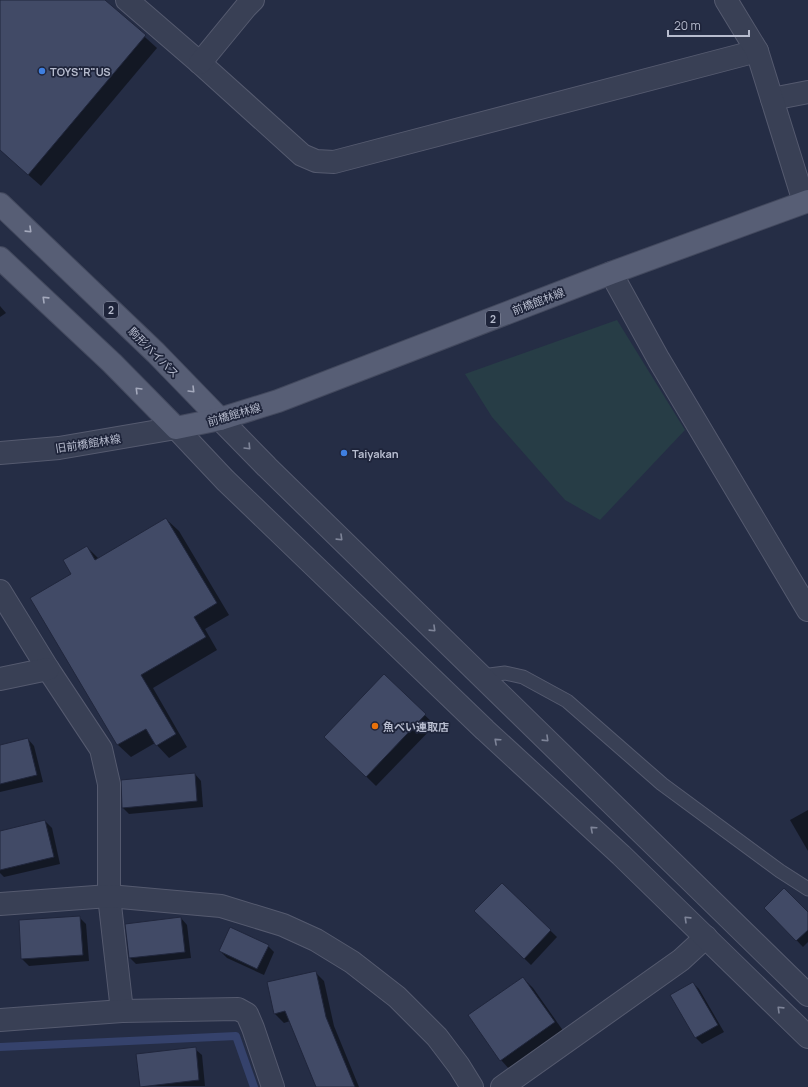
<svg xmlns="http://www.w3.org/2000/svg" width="808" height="1087" font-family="Manrope,'Noto Sans JP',sans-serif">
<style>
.green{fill:#273d46}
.shadow{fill:#0007}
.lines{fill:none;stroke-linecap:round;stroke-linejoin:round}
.stream{stroke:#35426c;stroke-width:8}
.building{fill:#414a66;stroke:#20263c}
.service-casing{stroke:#555a6f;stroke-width:15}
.minor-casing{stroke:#555a6f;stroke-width:24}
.tertiary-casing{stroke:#555a6f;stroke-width:24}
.primary-casing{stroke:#43495e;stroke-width:24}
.service{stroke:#394055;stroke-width:13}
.minor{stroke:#394055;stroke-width:22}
.tertiary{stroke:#394055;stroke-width:22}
.primary{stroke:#575e75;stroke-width:22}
.oneway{stroke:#a4a9bc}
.oneway2{stroke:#7e8498}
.shop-dot{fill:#3f7fe0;stroke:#1e243a;stroke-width:1.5}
.food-dot{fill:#e8710a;stroke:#1e243a;stroke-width:1.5}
.labels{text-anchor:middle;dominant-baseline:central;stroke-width:3.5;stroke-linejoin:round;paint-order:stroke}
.shield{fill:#1e243a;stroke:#898ea2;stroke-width:1}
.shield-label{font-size:10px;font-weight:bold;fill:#b7bcce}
.poi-label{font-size:11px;font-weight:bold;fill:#b7bcce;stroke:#1e243a;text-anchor:start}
.street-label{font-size:11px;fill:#b7bcce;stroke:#1e243a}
</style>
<rect width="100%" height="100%" fill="#252d45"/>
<path class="green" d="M617,320l68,110 -85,90 -35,-20 -73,-83 -27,-43z"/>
<g class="shadow">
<path d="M0,0h104l53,48 -116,138 -41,-36z"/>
<path d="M0,306l6,7 -6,4z"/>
<path d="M166,519l13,12 50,84 -24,14 12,21 -64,38 34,59 -18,11 -14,-15 -24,14 -13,-12 -87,-147 41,-24 15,-27 12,12z"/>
<path d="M384,676l51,49 -59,61 -41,-40z"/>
<path d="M28,739l6,7 9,36 -43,10v-46z"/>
<path d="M195,774l6,7 2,26 -74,7 -7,-7z"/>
<path d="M808,810v41l-18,-31z"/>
<path d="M45,821l7,7 8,36 -56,13 -4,-4v-41z"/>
<path d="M502,884l55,53 -26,28 -56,-54z"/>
<path d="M766,908l42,6v28l-5,5z"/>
<path d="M79,917l7,7 3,37 -60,5 -7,-7 -2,-38z"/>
<path d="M181,918l6,7 4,33 -55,6 -6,-6z"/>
<path d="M268,946l6,6 -10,23 -37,-17 -7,-7z"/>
<path d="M315,972l9,9 10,45 25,61h-42l-27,-66 -6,2 -9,-9 -7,-31z"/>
<path d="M523,978l10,10 31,44 -54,38 -9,-10z"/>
<path d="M693,983l6,6 25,43 -22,12 -6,-6 -24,-43z"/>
<path d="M195,1049l7,6 3,31h-64z"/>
</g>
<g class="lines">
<path class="stream" d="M0,1047l236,-11 18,51"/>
</g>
<g class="building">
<path d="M0,0h105l41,35 -118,140 -28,-25z"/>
<path d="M166,518l51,85 -23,14 12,20 -65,38 35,59 -20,12 -10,-17 -29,16 -87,-147 41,-24 -8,-14 24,-14 8,14z"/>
<path d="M384,674l42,40 -60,63 -42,-40z"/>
<path d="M28,738l9,37 -37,9v-39z"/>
<path d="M195,773l2,28 -75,7 -1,-28z"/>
<path d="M45,820l9,37 -54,13v-39z"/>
<path d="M502,883l49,47 -27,29 -50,-48z"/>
<path d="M784,888l24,24v18l-12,11 -32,-33z"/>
<path d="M80,916l3,39 -62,4 -2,-39z"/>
<path d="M181,917l4,35 -56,6 -4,-34z"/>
<path d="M230,927l39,18 -12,24 -38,-18z"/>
<path d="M316,971l10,46 29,70h-39l-31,-76 -11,3 -7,-32z"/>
<path d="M523,977l32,45 -55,39 -32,-46z"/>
<path d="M693,982l25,43 -23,13 -25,-43z"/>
<path d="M196,1047l3,33 -59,7 -4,-33z"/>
</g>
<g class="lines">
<defs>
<path id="service" d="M482,676l23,-3 18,4 44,24 95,83 118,87 28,18"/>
<g id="minor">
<path d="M127,0l73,63 102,92 14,6 18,1 423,-111"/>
<path d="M200,63l46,-56 7,-7"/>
<path d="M772,99l36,-7"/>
<path d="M611,273l48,87 149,250"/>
<path d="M0,591l48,78 53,80 8,35v112l13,115"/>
<path d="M0,679l48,-10"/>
<path d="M0,1020l122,-9 116,-2 9,5 6,14 20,59"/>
<path d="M502,1087l179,-127 25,-23"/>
</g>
<g id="tertiary">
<path d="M726,0l31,51 47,151"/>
<path d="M220,419l47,48 541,528"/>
<path d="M0,453l59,-5 117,-20 49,52 260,250 136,125 187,182"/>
<path d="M0,904l109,-8 112,10 62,19 33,15 36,22 45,35 40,40 22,29 13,21"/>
</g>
<g id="primary">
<path d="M0,204l156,149 64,66"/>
<path d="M0,258l112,105 64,65 44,-9 58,-18 333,-128 197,-72"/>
</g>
</defs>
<use href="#service" class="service-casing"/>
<use href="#minor" class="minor-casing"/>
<use href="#tertiary" class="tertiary-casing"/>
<use href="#primary" class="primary-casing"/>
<use href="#service" class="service"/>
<use href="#minor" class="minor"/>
<use href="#tertiary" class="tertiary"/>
<use href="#primary" class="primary"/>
</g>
<defs><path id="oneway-chevron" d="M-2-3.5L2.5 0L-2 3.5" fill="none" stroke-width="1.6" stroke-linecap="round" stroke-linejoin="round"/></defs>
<g class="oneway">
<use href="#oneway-chevron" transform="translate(29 230) rotate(44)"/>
<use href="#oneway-chevron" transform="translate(45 299) rotate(-136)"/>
<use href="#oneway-chevron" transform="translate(138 390) rotate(-135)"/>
<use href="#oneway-chevron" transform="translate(192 390) rotate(45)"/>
</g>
<g class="oneway2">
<use href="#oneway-chevron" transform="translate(248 447) rotate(46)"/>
<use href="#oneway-chevron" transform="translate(340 538) rotate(44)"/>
<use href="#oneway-chevron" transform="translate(433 629) rotate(44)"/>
<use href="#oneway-chevron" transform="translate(546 739) rotate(44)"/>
<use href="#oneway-chevron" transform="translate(497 741) rotate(-138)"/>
<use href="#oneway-chevron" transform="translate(593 829) rotate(-138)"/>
<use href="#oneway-chevron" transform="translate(687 919) rotate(-136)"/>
<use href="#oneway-chevron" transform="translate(780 1009) rotate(-136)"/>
</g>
<g class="shop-dot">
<circle cx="42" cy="71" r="4"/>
<circle cx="344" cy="453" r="4"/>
</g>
<circle class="food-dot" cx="375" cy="726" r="4"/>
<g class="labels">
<g class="shield">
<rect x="104" y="302" width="14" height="16" rx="3"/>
<rect x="486" y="311" width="14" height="16" rx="3"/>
</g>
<g class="shield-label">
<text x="111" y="310">2</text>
<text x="493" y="319">2</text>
</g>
<g class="poi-label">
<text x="50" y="71">TOYS"R"US</text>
<text x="352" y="453">Taiyakan</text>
<text x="383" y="726">魚べい連取店</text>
</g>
<g class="street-label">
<text transform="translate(538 301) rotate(-21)">前橋館林線</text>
<text transform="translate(154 352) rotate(45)">駒形バイパス</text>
<text transform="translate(234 414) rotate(-16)">前橋館林線</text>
<text transform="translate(88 443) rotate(-9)">旧前橋館林線</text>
</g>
</g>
<path d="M668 30v6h81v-6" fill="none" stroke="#b7bcce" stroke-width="2"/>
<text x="674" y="30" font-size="12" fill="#b7bcce" stroke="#1e243a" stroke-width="3" paint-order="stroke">20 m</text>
</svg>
